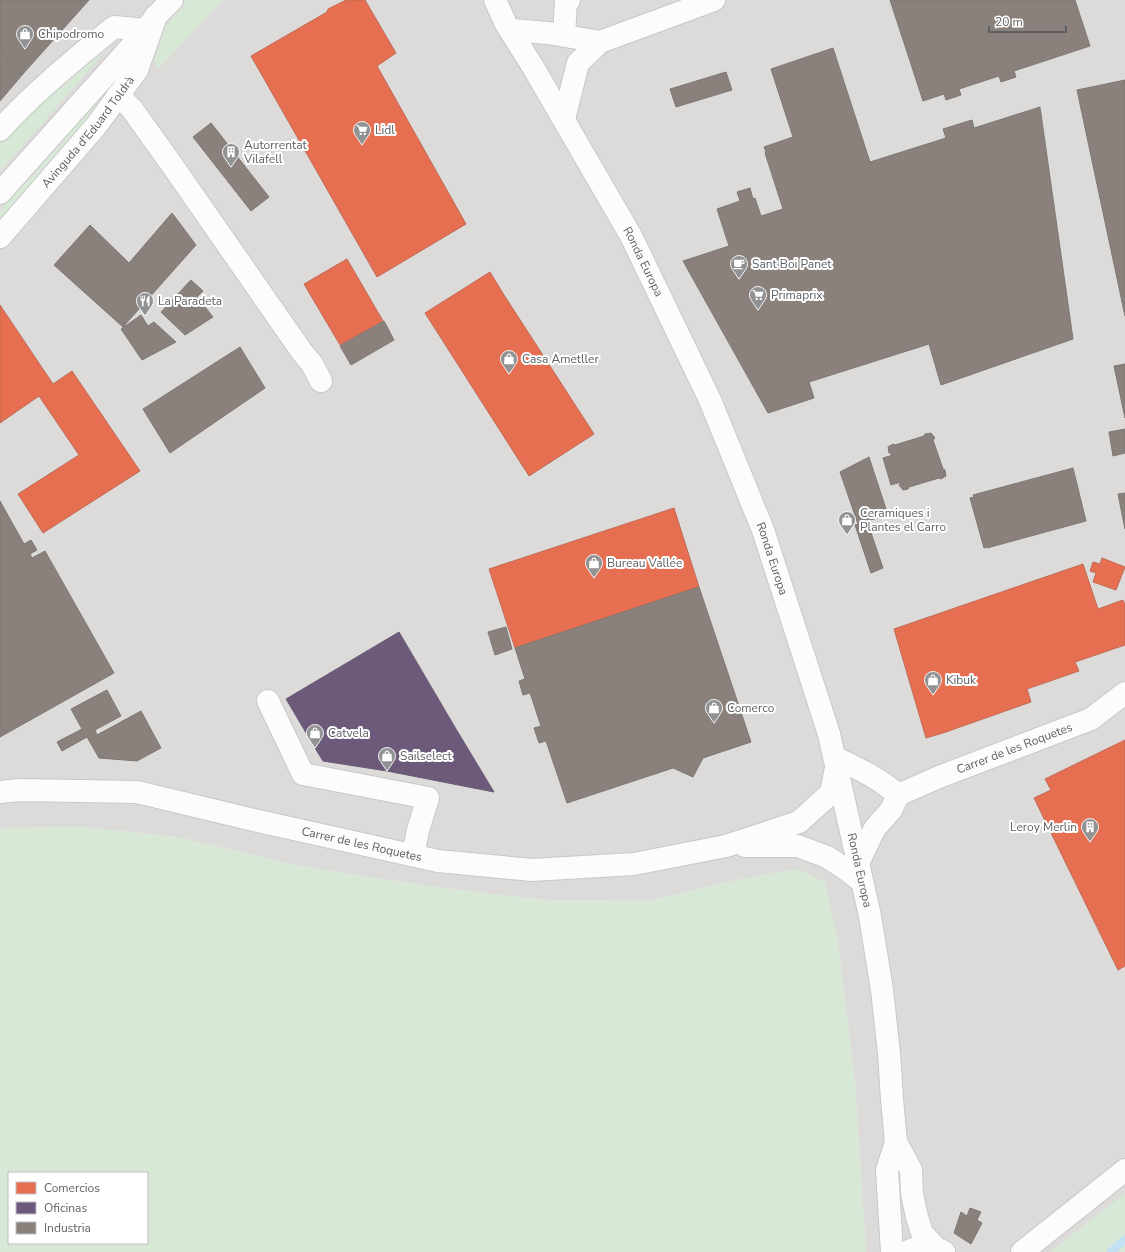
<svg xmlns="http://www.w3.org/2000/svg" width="1125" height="1252" font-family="'Nunito Sans',sans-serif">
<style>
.industrial{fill:#dddbd9}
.green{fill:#d8e8d6;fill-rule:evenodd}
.shops{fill:#e76f51;stroke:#be6b57}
.offices{fill:#6d597a;stroke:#685c74}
.industry{fill:#8a817c;stroke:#7d7875}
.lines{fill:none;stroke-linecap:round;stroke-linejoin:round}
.stream{stroke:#c2e0f4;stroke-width:8}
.minor-casing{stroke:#c8c8c8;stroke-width:24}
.minor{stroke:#fcfcfc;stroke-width:22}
.labels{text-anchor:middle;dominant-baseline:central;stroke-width:4;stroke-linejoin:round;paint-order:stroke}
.poi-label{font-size:12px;fill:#5e6266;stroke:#fff;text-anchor:start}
.street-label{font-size:12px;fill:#5e6266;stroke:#fff}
</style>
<rect width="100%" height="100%" fill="#edece9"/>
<path class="industrial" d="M0,0h1125v1252h-259l-11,-169 -18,-147 -40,-67 -51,9 -97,23 -104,-1 -94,-11 -90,-13 -71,-12 -113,-27 -95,-10 -82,1z"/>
<g class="green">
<path d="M186,0h37l-65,69 -4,-10 11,-32z"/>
<path d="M115,40l-101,116 -14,16v-28l25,-26 44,-41z"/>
<path d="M132,57l-11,23 -121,143v-12l38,-42 3,-8z"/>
<path d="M82,827l95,10 113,27 71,12 90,13 94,11 104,1 97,-23 51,-9 28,13 12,54 18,147 11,169h-866v-424zM9,1173h138v70h-138z"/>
<path d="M1125,1193v59h-75l69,-54z"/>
</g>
<g class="shops">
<path d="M346,0h19l31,53 -19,13 89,158 -89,53 -126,-221 76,-44 1,-3z"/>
<path d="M347,259l36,62 -43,24 -36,-61z"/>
<path d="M490,272l14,23 90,139 -65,42 -104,-163z"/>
<path d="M0,305l53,79 19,-13 68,100 -97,62 -25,-39 61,-39 -40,-59 -39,27z"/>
<path d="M674,508l25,79 -184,61 -26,-79z"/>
<path d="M1102,558l23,9 -9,23 -23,-8 3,-9 -6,-2 3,-9 7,2z"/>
<path d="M1083,564l15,45 25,-9 2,5v40l-50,17 4,9 -52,18 4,13 -88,31 -17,5 -32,-109z"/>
<path d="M1125,740v226l-7,4 -84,-172 17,-8 -6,-11z"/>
</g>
<path class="offices" d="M399,632l57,97 38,63 -107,-21 -64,-10 -8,-13 -29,-49z"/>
<g class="industry">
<path d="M0,0h89l-67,75 -22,-24z"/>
<path d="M890,0h185l15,46 -76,25 2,6 -15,5 -2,-6 -40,13 2,6 -15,5 -2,-6 -21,7z"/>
<path d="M833,48l37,114 76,-24 -3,-9 29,-9 2,8 66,-21 33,232 -132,46 -12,-41 -120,38 5,16 -46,15 -85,-152 46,-15 -12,-37 23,-8 -3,-9 13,-4 3,11 2,-1 6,18 22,-7 -18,-56 1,-1 -2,-5 29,-10 -22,-68z"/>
<path d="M0,51l22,24 -22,26z"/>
<path d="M726,72l6,18 -56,17 -6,-18z"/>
<path d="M1125,80v236l-48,-226z"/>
<path d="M211,123l58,74 -18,14 -58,-74z"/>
<path d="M172,213l24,32 -73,82 -69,-62 36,-40 39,38z"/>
<path d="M191,280l12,11 -6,6 16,20 -28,18 -24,-23z"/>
<path d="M141,315l7,11 6,-4 22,20 -34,18 -21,-31z"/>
<path d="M384,321l10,19 -43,25 -11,-19z"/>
<path d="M240,347l25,41 -95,65 -27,-44z"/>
<path d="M1125,364v54l-11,-52z"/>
<path d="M1125,429v24l-12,3 -4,-24z"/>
<path d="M931,433l4,5 -2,2 10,29 2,1 1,6 -5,3 -2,-1 -30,9 -1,2 -5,1 -4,-5 2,-3 -10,3 -8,-27 10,-3 -4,-2 -1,-6 5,-3 2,1 29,-9 1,-2z"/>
<path d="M869,457l19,58 -21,6 16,47 -12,5 -16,-48 3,-1 -18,-52z"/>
<path d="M1073,468l13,53 -99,27v-1l-3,1 -14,-50 4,-1 -1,-2z"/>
<path d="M1125,493v36l-7,-35z"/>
<path d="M0,501l24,43 7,-4 6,10 -7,4 2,4 13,-7 69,122 -114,64z"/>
<path d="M699,587l52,155 -48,16 -10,19 -20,-9 -106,35 -21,-62 -7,2 -5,-15 7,-2 -11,-33 -7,2 -4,-14 6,-2 -10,-31z"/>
<path d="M506,627l6,22 -17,6 -7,-23z"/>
<path d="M107,690l14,26 -26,14 2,5 44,-24 20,37 -24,13 -38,-3 -12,-21 -25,14 -5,-9 25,-13 -11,-20z"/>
<path d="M970,1208l11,4 -4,8 5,3 -11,21 -17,-11 7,-21 6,4z"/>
</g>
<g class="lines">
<path class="stream" d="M1111,1252l14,-13"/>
<defs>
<g id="minor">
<path id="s1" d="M495,0l11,24 27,43 98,169 79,164 53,130 66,204 41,182 12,74 7,63 3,46 4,43 15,28 1,24 5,23 5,16 14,15"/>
<path d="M511,30l37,3 52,9"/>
<path d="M564,35l2,-34 3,-1"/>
<path d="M118,95l14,14 40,56 130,187 10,12 9,17"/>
<path d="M564,119l14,-56 22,-21 114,-42"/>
<path d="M0,130c34,-38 74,-70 114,-103l32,3"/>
<path d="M0,193l146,-163 10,-14 16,-16"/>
<path id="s2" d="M0,237l96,-111 41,-56 19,-54"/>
<path d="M268,701l35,73 125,24 -10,32 -5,25"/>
<path d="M834,757c23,11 45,21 64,38"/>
<path id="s3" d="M0,792l19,-2 118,2 121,29 180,40 94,9 102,-6 92,-18 73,-24 32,-29 5,-25"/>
<path d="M745,846h53l29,11 20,13 15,12"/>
<path id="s4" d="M858,863l17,-35 16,-18 7,-15 41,-18 152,-58 34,-26"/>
<path d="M892,1252l-5,-82 9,-28"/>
<path d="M907,1252c12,-7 25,-7 37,0"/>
<path d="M1022,1252l103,-82"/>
</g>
</defs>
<use href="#minor" class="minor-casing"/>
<use href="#minor" class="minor"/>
</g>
<defs>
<symbol id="shop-pin" viewBox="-11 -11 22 30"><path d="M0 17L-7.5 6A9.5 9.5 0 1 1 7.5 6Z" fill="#909294" stroke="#fff"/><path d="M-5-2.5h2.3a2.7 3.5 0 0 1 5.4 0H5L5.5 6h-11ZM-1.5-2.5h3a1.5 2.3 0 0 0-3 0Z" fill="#fff"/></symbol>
<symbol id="supermarket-pin" viewBox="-11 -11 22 30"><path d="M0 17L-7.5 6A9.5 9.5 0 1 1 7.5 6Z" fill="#909294" stroke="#fff"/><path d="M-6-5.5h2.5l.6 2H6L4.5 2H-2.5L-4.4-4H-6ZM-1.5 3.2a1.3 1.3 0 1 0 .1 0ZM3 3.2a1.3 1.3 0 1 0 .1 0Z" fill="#fff"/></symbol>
<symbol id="building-pin" viewBox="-11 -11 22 30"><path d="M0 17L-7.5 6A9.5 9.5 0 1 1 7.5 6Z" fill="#909294" stroke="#fff"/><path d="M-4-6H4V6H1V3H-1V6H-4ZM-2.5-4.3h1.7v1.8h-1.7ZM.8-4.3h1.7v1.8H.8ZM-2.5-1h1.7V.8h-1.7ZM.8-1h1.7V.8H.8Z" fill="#fff"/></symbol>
<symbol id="cafe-pin" viewBox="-11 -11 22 30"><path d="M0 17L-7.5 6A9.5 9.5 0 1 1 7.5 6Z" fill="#909294" stroke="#fff"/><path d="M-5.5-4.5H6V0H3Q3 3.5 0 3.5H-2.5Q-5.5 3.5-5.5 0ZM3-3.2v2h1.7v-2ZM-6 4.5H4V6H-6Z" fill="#fff"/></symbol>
<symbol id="restaurant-pin" viewBox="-11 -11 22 30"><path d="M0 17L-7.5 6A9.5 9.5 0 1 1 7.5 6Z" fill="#909294" stroke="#fff"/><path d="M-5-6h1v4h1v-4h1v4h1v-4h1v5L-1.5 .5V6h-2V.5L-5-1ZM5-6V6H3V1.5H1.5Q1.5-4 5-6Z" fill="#fff"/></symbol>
</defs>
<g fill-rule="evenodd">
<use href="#shop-pin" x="15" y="24" width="20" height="27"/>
<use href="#supermarket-pin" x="352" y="120" width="20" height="27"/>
<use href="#building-pin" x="221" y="142" width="20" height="27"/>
<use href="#cafe-pin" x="729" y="254" width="20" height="27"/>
<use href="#supermarket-pin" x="748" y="285" width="20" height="27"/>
<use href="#restaurant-pin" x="135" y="291" width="20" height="27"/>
<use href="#shop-pin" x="499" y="349" width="20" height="27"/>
<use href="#shop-pin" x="837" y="510" width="20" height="27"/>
<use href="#shop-pin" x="584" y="553" width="20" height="27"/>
<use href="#shop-pin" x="923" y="670" width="20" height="27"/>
<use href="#shop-pin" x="704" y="698" width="20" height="27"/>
<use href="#shop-pin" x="305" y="723" width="20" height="27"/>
<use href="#shop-pin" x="377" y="746" width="20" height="27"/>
<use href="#building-pin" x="1080" y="817" width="20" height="27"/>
</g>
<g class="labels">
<g class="poi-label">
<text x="38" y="34">Chipodromo</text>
<text x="375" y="130">Lidl</text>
<text x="244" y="145">Autorrentat<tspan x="244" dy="14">Vilafell</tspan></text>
<text x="752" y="264">Sant Boi Panet</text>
<text x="771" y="295">Primaprix</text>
<text x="158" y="301">La Paradeta</text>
<text x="522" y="359">Casa Ametller</text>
<text x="860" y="513">Ceramiques i<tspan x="860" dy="14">Plantes el Carro</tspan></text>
<text x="607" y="563">Bureau Vallée</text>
<text x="946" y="680">Kibuk</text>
<text x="727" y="708">Comerco</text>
<text x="328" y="733">Catvela</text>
<text x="400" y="756">Sailselect</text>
<text x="1077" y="827" text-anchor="end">Leroy Merlin</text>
</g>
<g class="street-label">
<text stroke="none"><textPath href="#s2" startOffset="137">Avinguda d'Eduard Toldrà</textPath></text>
<text stroke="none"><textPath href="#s1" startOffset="301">Ronda Europa</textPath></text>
<text stroke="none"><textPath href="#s1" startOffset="625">Ronda Europa</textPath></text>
<text stroke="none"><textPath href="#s4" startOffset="205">Carrer de les Roquetes</textPath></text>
<text stroke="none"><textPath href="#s3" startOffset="368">Carrer de les Roquetes</textPath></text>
<text stroke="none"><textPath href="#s1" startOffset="949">Ronda Europa</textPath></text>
</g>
</g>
<rect x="8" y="1172" width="140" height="72" fill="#ffffff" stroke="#bfc0c2"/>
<rect x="16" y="1182" width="20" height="12" fill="#e76f51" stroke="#bfc0c2"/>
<text x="44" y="1192" font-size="12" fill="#5e6266">Comercios</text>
<rect x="16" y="1202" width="20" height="12" fill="#6d597a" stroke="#bfc0c2"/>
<text x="44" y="1212" font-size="12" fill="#5e6266">Oficinas</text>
<rect x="16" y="1222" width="20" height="12" fill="#8a817c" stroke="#bfc0c2"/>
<text x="44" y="1232" font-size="12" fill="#5e6266">Industria</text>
<path d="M989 26v6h77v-6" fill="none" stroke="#5e6266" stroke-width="2"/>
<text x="995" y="26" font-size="12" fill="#5e6266" stroke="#ffffff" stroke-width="3" paint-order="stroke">20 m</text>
</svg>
